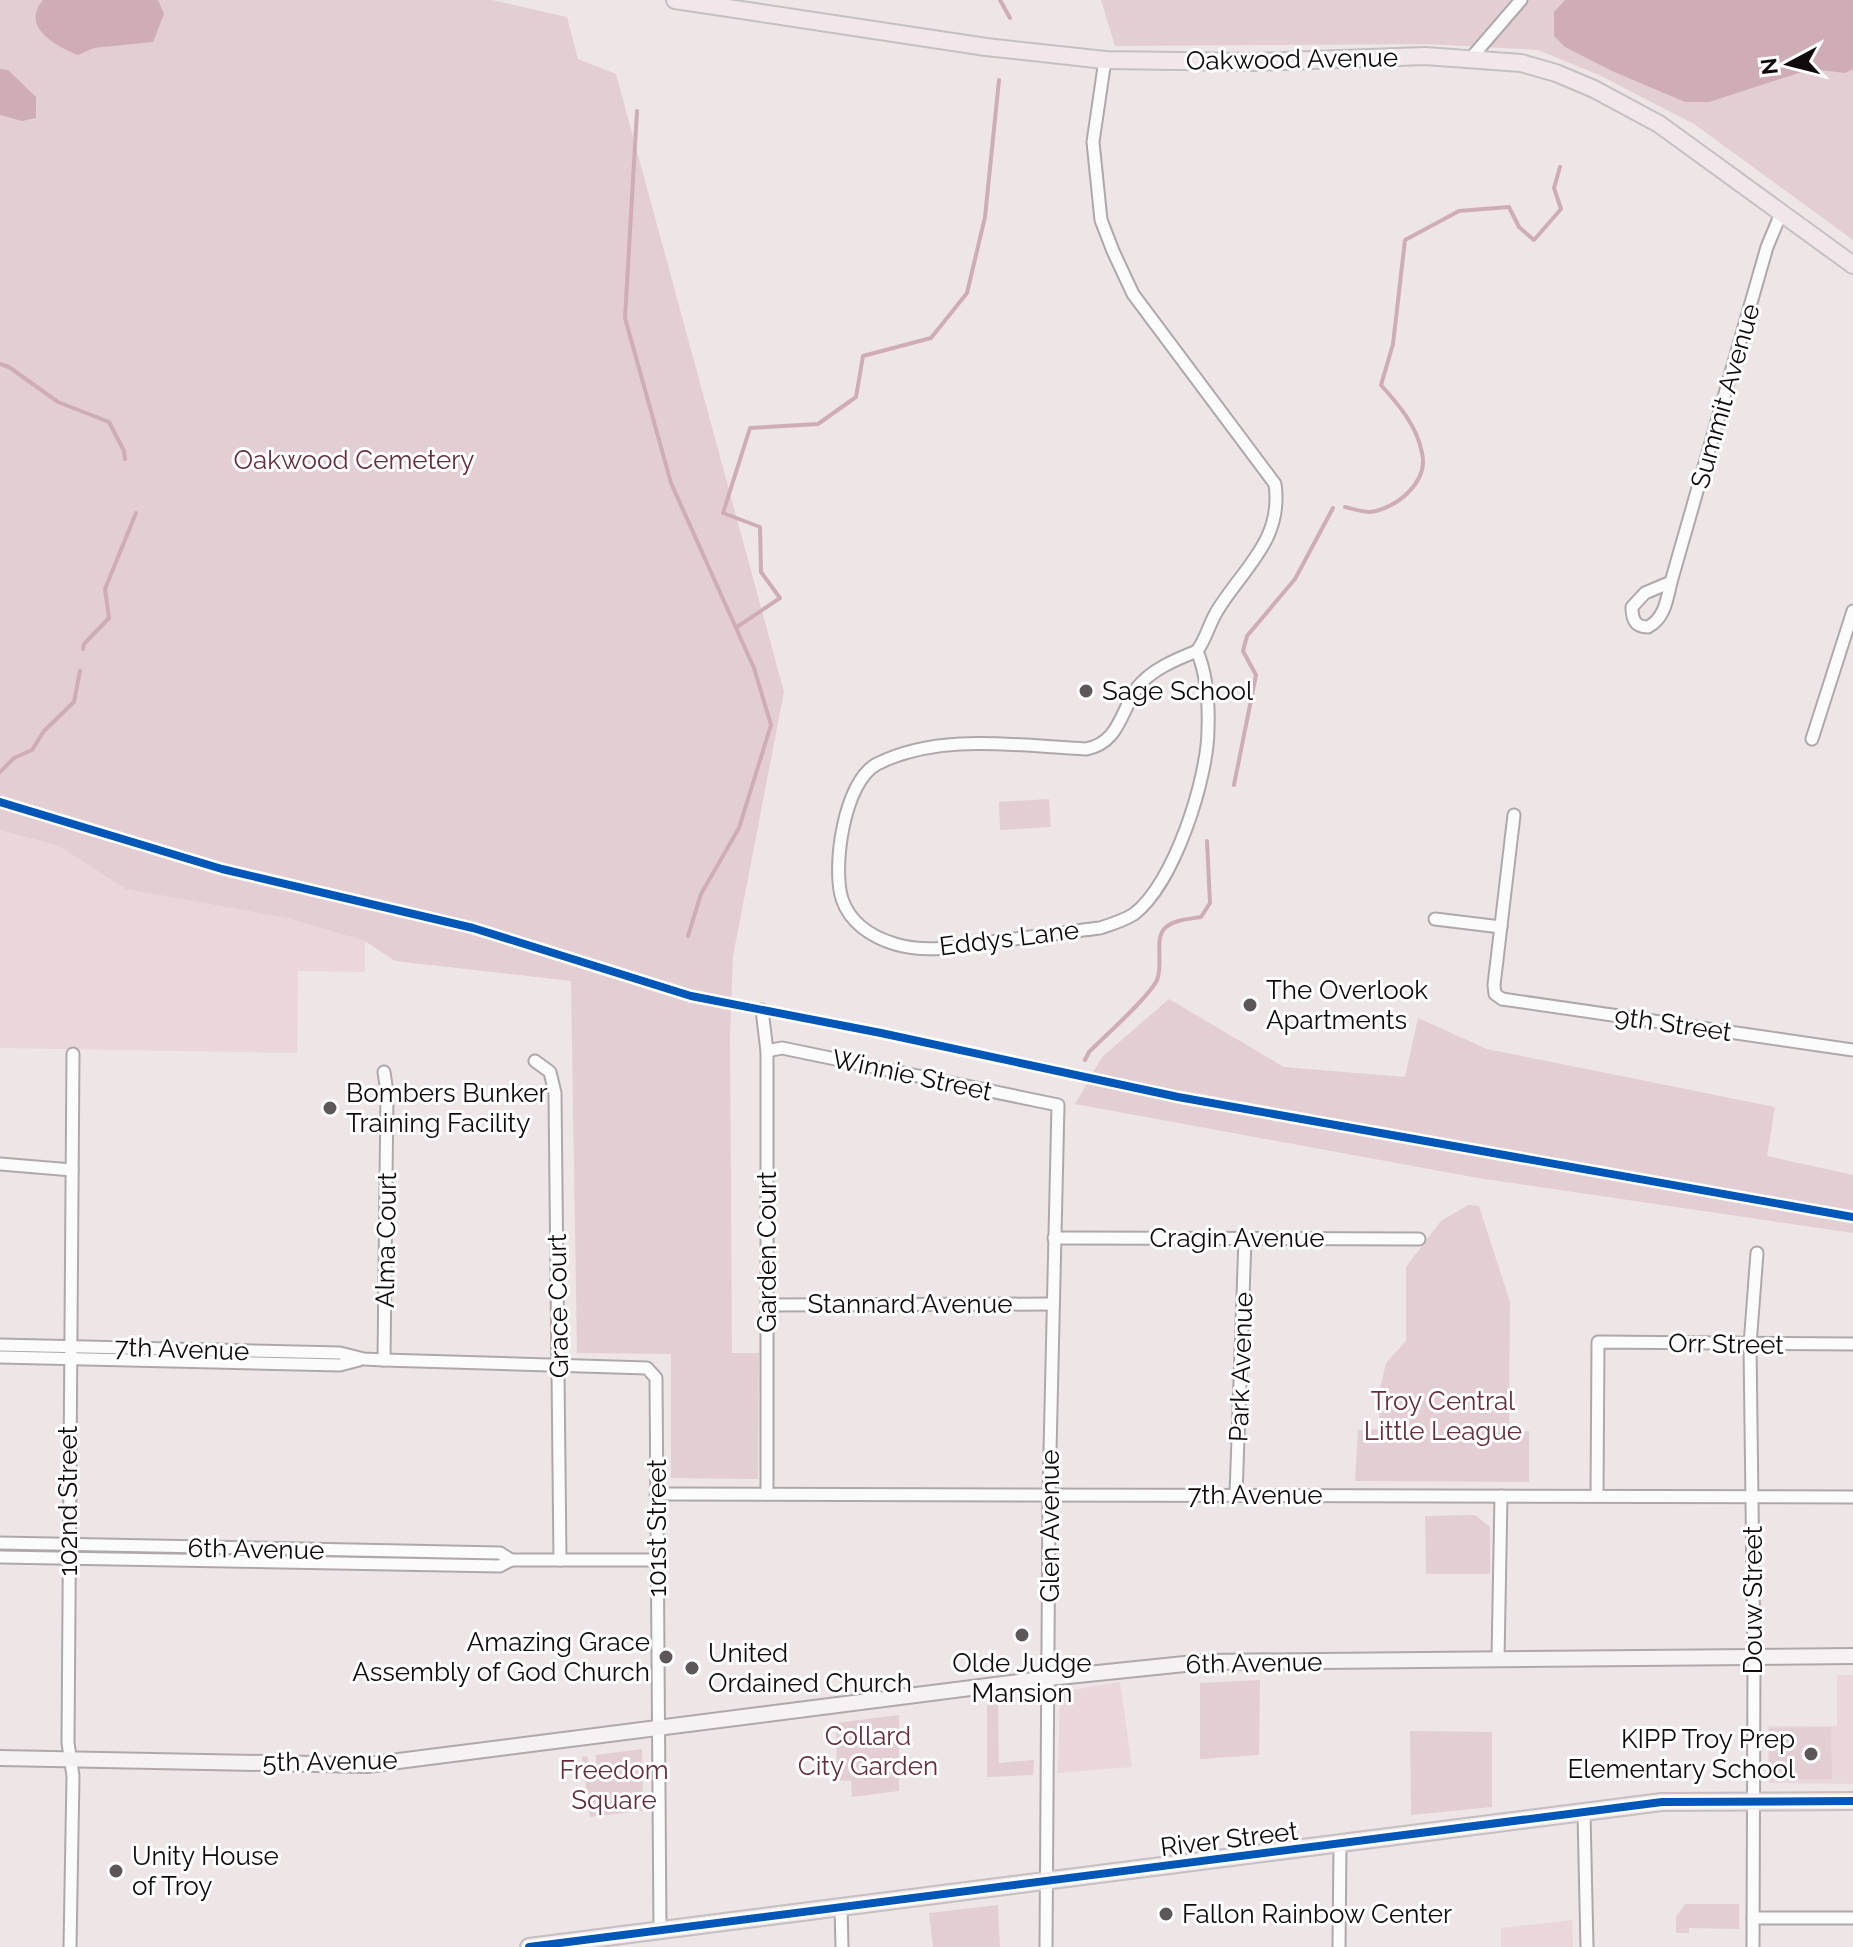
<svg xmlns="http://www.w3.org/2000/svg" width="1853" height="1947" font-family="Raleway,sans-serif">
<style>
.built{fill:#e9d7db}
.green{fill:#e3ced3}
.water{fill:#cfadb6}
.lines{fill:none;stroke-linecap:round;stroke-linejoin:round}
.stream{stroke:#cfadb6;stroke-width:4}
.street-casing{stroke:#afa8aa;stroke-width:15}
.secondary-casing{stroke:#afa8aa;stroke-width:18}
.primary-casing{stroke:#c4c0c1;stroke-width:20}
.street{stroke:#fcfbfb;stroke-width:11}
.secondary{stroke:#f6f1f3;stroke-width:14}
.primary{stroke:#f1e7ea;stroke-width:16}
.cycleway-casing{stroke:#fff;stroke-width:13}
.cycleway{stroke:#0057b8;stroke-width:8}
.poi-dot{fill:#5e5759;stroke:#fff;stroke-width:3}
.labels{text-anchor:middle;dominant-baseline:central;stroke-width:6;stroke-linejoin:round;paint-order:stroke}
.street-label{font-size:26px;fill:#110b0d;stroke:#fff}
.park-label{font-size:26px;fill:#672e41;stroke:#fff}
.poi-label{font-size:26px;fill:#110b0d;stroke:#fff;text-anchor:start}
</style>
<rect width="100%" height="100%" fill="#eee5e7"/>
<g class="built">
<path d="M0,830l59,16 66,43 161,29 79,23v31l-67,-1 -1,82 -297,-5z"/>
<path d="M1837,1675h16v109l-85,-1v-57h69z"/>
<path d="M1120,1682l12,85 -74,6 2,-81z"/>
<path d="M1572,1920l1,27h-72v-19z"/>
</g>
<g class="green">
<path d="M0,0h492l75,17 11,42 38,15 168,618 -51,264 -3,79 2,318h27l-1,126 -87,-1v-124l-94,-1 -6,-372 -176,-20 -30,-20 -79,-23 -161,-29 -66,-43 -59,-16z"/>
<path d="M1101,0h752v240l-159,-116 -95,-49 -61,-25 -112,-6 -311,2z"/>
<path d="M1049,799l2,28 -51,3 -1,-28z"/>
<path d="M1169,999l115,68 121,10 13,-59 69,31 288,58 -8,49 86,19v58l-375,-55 -403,-74 27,-47z"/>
<path d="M1468,1205l11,1 31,96 -1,131 20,-2v51l-174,-1 3,-51 21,-1 1,-40 6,-26 20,-22v-74l35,-46z"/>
<path d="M1475,1515l15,12v47h-64l-1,-58z"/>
<path d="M1260,1680l-1,75 -59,4v-76z"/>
<path d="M998,1703l1,60 35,-3 -1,15 -46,2v-73z"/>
<path d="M899,1715v76l-47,6 -1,-16 -14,-1 -1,-57z"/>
<path d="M1831,1727l1,52 -62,1 -1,-52z"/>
<path d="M1410,1731l82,1v75l-81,8z"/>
<path d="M642,1749l1,62 -53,6 -8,-60 5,-1 2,8 7,-1v-8z"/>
<path d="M1685,1904h54v25l-50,-1v5h-13v-16z"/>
<path d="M998,1905l2,42h-67l-4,-34z"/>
</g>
<g class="water">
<path d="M43,0h115l6,14 -11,28 -59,6 -16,7c-22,-9 -58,-28 -35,-55z"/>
<path d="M1565,0h288v69l-8,4 -34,-4 -102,33h-24l-73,-31 -47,-24 -11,-11v-24z"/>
<path d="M0,69l8,1 28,27v21l-14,3 -22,-6z"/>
</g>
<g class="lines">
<g class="stream">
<path d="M1000,0l10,18"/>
<path d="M637,111l-12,207 46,165 83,185 17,57 -32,103 -38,66 -13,42"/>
<path d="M0,364l9,3 49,35 51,20 15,29 1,8"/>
<path d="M1345,507c8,2 17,5 25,5 26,-3 59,-30 52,-59 -5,-27 -23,-48 -41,-68l12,-41 12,-104 54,-29 50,-4 10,20 15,13 27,-31 -7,-21 6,-21"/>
<path d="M737,627l43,-29 -19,-26 -1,-45 -37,-14 27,-85 68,-4 38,-27 7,-41 68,-18 36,-45 18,-76 14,-137"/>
<path d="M83,649l1,-5 25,-26 -4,-29 31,-76"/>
<path d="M0,772l14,-14 18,-8 12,-19 30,-29 6,-31"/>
<path d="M1234,785l22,-110 -13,-24 4,-15 48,-57 38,-71"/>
<path d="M1085,1060l4,-8c15,-15 61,-56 68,-72 7,-17 -4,-42 9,-53 10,-8 24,-8 35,-10l9,-14 -3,-62"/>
</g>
<defs>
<g id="street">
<path d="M1471,58l50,-58"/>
<path d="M1105,60l-12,82 8,78 12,31 20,43 142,190c8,56 -31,83 -58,127 -8,13 -11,28 -20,40"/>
<path d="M1671,582c-4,17 -6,36 -23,45 -14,0 -16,-9 -16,-20l13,-14 26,-11 96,-335 15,-36"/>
<path d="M1197,651c10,24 12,51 11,78 0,49 -34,155 -74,185 -11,7 -22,10 -34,14 -34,4 -68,9 -102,13 -33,5 -71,13 -103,3 -23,-7 -45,-21 -53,-45 -10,-32 2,-118 35,-135 63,-32 141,-18 209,-15 33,-6 35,-38 51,-61 13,-18 40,-29 60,-37z"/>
<path d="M1812,739l41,-128"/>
<path d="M1514,815l-20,170 1,9 7,5 351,51"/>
<path d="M1435,919l66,8"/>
<path d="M762,1010l5,41v443"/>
<path d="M767,1051l15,-3 276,57 -9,390 -3,452"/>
<path d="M535,1061l15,11 5,21 5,467"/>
<path d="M384,1072l3,20 -3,268"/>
<path d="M0,1164l72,6"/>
<path d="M1054,1238l365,1"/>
<path d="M768,1305l285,-1"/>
<path d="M0,1345l340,8 24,6 20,1 263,8 9,10 4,552"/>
<path d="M0,1357l340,8 19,-5"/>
<path d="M656,1494l1197,3"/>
<path d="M1236,1495l9,-256"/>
<path d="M1597,1496l1,-154 255,2"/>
<path d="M0,1543l500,10 11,7h146"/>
<path d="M0,1557l500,9 11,-6"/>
<path d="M1498,1659l3,-163"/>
<path d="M1584,1814l3,133"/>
<path d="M841,1905l1,42"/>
<path d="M1753,1918h100"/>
<path d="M70,1947l3,-171 -5,-33 5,-689"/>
<path d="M1339,1947l1,-102"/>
<path d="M1753,1947l1,-291 -4,-311 7,-92"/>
</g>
<path id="secondary" d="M0,1758l367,7 682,-87 155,-16 649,-6"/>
<g id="primary">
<path d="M675,0l311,47 119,13 149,2 171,-6 96,7 35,10 38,16 65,35 194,141"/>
<path d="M529,1947l1133,-145 191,-1"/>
</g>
</defs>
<use href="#street" class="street-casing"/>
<use href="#secondary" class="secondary-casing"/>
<use href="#primary" class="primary-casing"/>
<use href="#street" class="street"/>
<use href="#secondary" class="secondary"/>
<use href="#primary" class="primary"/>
<defs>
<g id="cycleway">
<path d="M0,802l222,67 251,59 218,68 190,37 297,64 675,120"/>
<path d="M529,1947l1133,-145 191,-1"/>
</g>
</defs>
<use href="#cycleway" class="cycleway-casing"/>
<use href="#cycleway" class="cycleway"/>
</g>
<g class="poi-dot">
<circle cx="1086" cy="691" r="8"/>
<circle cx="1250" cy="1005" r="8"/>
<circle cx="330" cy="1108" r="8"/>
<circle cx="1022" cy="1635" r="8"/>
<circle cx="666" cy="1657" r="8"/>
<circle cx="692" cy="1668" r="8"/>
<circle cx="1811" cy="1754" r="8"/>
<circle cx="116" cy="1871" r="8"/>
<circle cx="1166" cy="1914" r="8"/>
</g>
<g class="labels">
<g class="street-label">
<text transform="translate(1292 59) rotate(-1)">Oakwood Avenue</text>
<text transform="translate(1725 396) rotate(-74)">Summit Avenue</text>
<text transform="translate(1009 938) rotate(-7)">Eddys Lane</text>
<text transform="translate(1673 1024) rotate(8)">9th Street</text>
<text transform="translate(912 1075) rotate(12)">Winnie Street</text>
<text x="1237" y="1238">Cragin Avenue</text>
<text transform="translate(386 1240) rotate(-89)">Alma Court</text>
<text transform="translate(767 1252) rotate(-90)">Garden Court</text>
<text x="910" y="1304">Stannard Avenue</text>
<text transform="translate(558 1306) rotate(-91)">Grace Court</text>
<text transform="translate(1726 1344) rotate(1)">Orr Street</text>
<text transform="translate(182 1349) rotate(2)">7th Avenue</text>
<text transform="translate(1241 1367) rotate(-88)">Park Avenue</text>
<text x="1255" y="1495">7th Avenue</text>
<text transform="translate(68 1501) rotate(-90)">102nd Street</text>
<text transform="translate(1050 1526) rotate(-90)">Glen Avenue</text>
<text transform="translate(657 1528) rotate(-90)">101st Street</text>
<text transform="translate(256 1549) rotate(1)">6th Avenue</text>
<text transform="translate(1753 1600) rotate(-90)">Douw Street</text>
<text transform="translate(1254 1663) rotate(-1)">6th Avenue</text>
<text transform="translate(330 1761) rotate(-1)">5th Avenue</text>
<text transform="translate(1229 1839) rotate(-7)">River Street</text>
</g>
<g class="park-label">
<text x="354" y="460">Oakwood Cemetery</text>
<text x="1443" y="1401">Troy Central<tspan x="1443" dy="30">Little League</tspan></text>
<text x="868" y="1736">Collard<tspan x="868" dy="30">City Garden</tspan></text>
<text x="614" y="1770">Freedom<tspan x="614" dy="30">Square</tspan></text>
</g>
<g class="poi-label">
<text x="1102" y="691">Sage School</text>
<text x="1266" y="990">The Overlook<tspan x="1266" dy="30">Apartments</tspan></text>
<text x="346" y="1093">Bombers Bunker<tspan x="346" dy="30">Training Facility</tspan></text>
<text x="650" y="1642" text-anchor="end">Amazing Grace<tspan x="650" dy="30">Assembly of God Church</tspan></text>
<text x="708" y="1653">United<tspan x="708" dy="30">Ordained Church</tspan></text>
<text x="1022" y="1663" text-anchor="middle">Olde Judge<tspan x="1022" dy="30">Mansion</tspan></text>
<text x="1795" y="1739" text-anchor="end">KIPP Troy Prep<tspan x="1795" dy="30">Elementary School</tspan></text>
<text x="132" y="1856">Unity House<tspan x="132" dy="30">of Troy</tspan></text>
<text x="1182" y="1914">Fallon Rainbow Center</text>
</g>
</g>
<g transform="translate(1789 64) rotate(263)" stroke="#ffffff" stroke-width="6" paint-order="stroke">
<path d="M0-6L14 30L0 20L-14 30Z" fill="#110b0d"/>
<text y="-12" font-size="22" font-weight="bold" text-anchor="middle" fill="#110b0d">N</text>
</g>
</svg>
